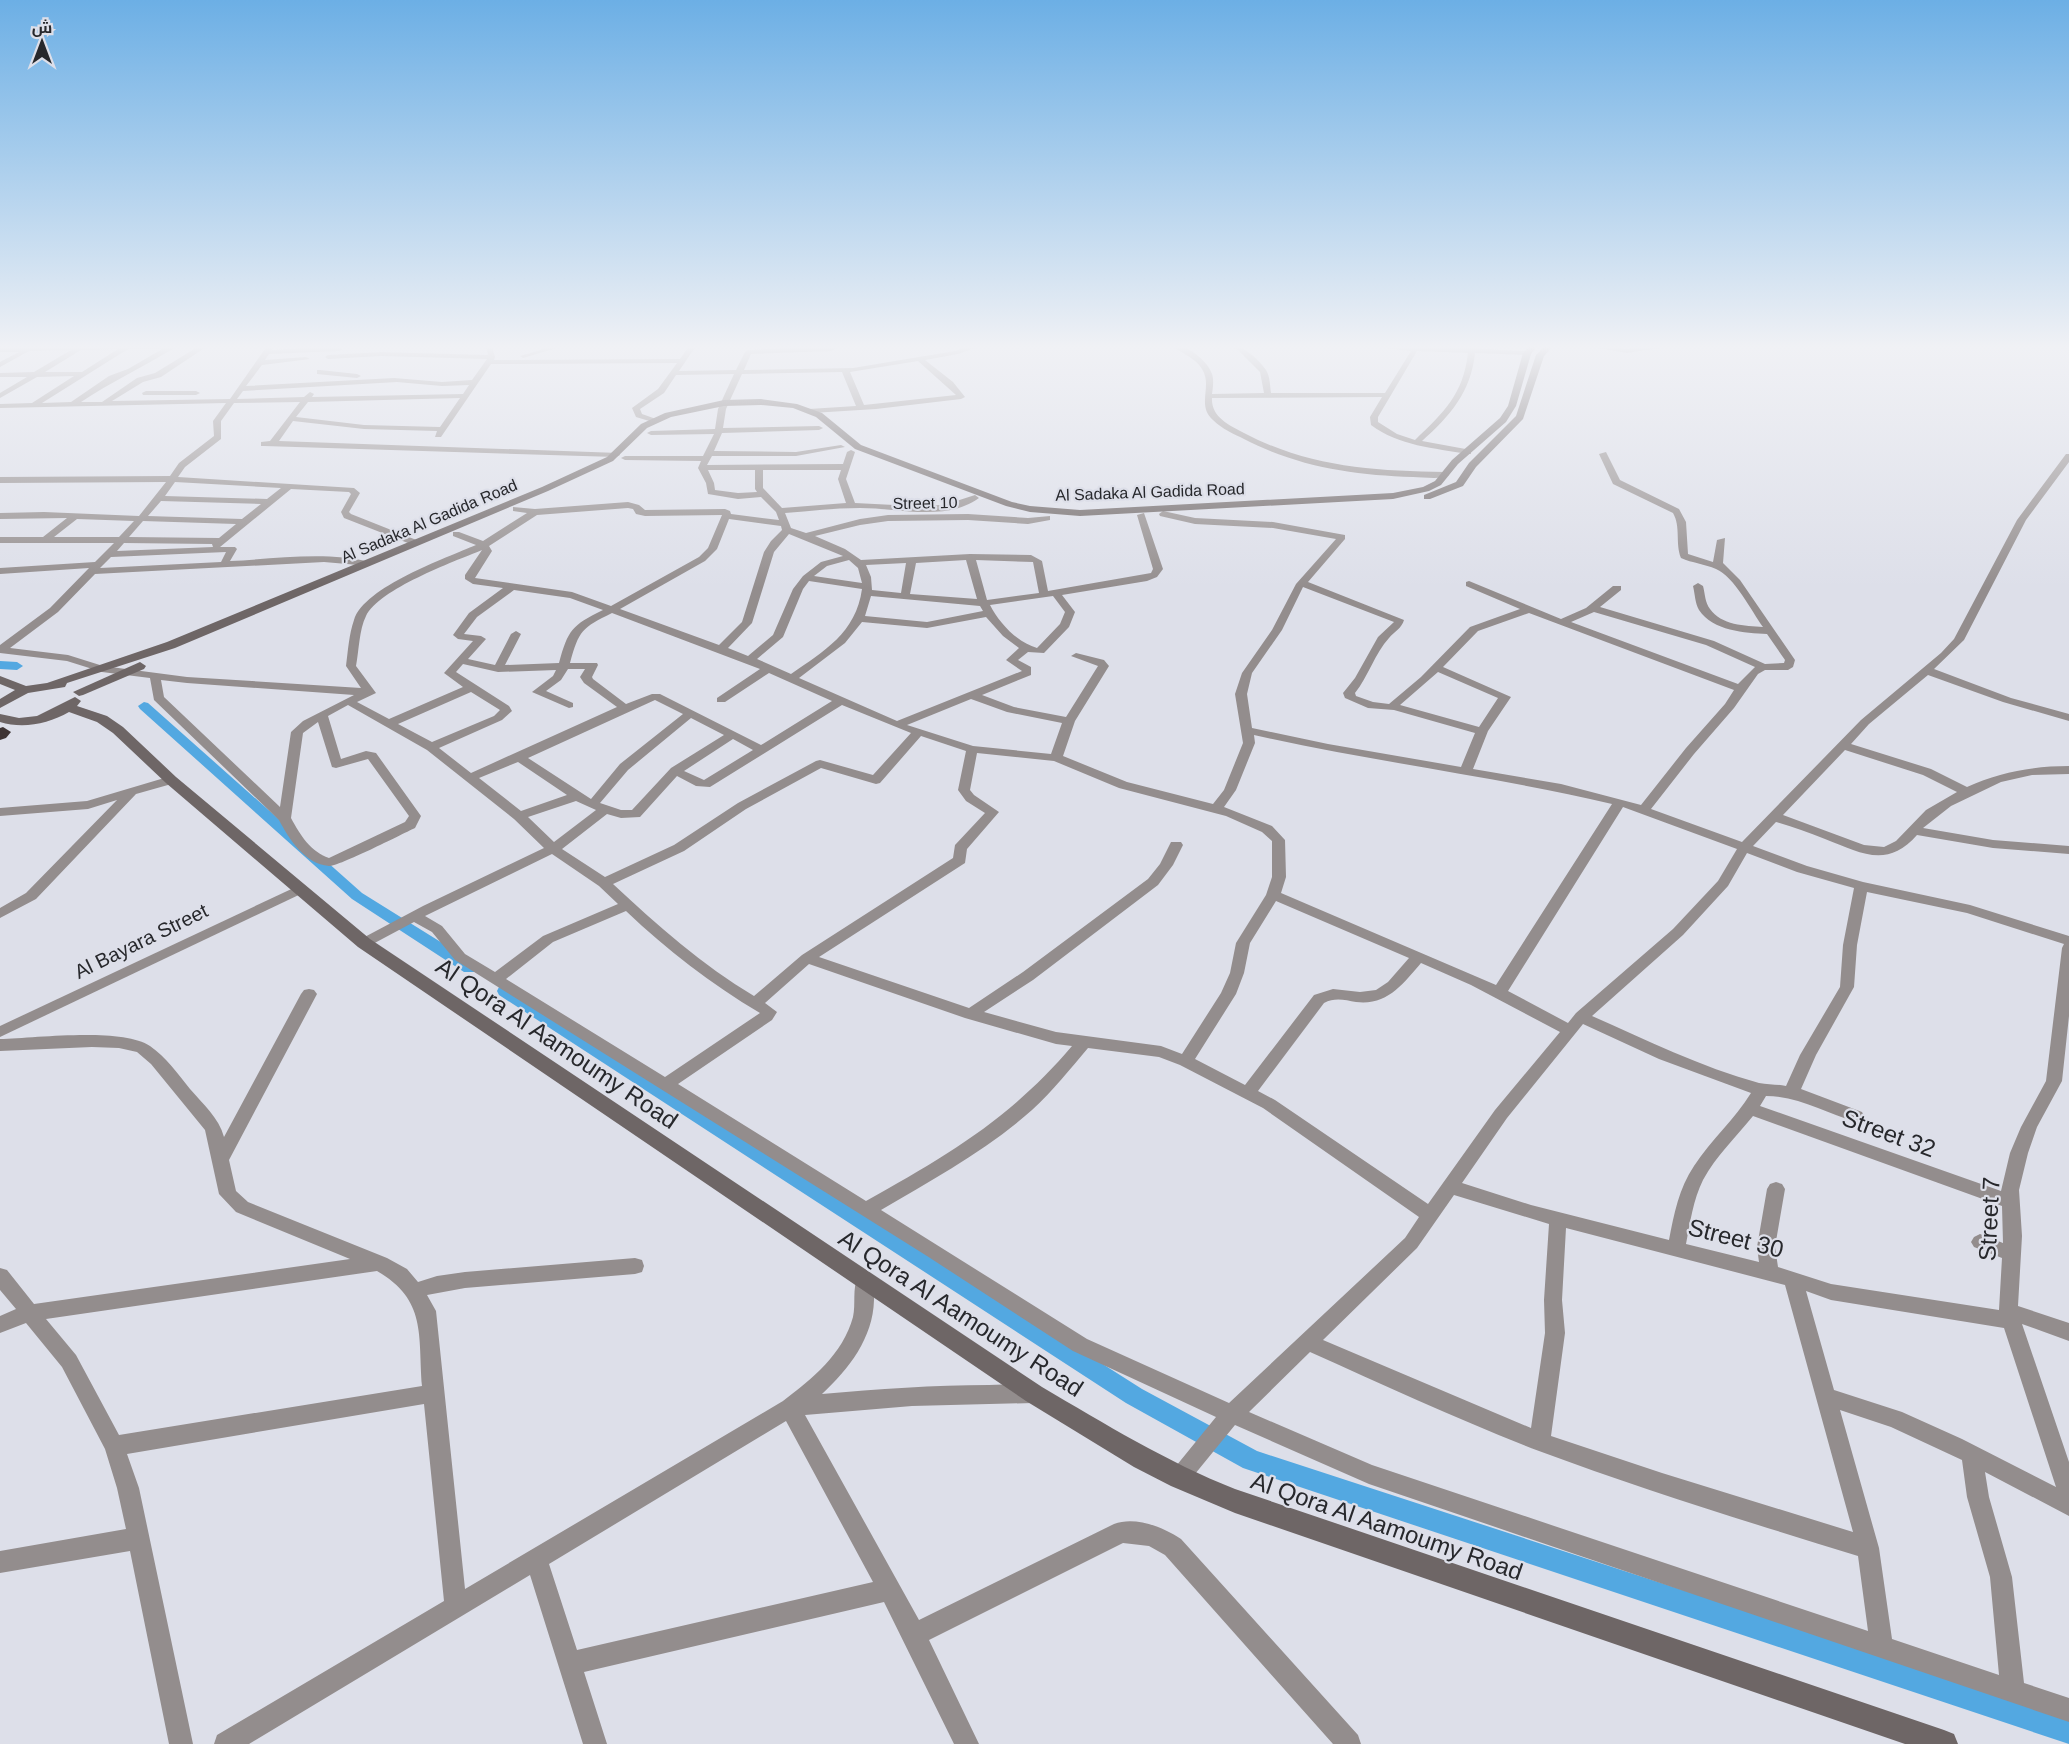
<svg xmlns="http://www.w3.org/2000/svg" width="2069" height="1744" font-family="Helvetica,Cairo,sans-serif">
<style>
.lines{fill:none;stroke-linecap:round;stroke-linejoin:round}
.canal{fill:#53a8e1;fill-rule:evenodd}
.street{fill:#938d8d;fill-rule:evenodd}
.secondary{fill:#6e6666;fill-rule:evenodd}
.highway{fill:#3e3434;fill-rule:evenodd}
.labels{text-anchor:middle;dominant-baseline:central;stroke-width:4.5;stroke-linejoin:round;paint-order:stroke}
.far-street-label{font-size:16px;fill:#27282c;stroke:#dddfe9}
.street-label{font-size:20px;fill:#27282c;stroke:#dddfe9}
.near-street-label{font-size:24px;fill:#27282c;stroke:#dddfe9}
</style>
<rect width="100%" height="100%" fill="#dddfe9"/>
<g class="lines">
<g class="canal">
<path d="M0,661l17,1 6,4 -6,4 -17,-1z"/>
<path d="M144,702l4,1 214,190 114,71 2,4 -2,4h-12l-112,-73 -212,-190 -2,-3z"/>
<path d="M505,985l637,404 115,62 812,265v28l-826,-276 -117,-65 -627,-408 -2,-4 2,-4z"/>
</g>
<g class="street">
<path d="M128,344h147l-3,6 67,-3 3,2 -3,2 -70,3 -4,6 41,-3 4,2 -48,6 -16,21 148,-8 48,4 30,-2 15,-21 -106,-3 -53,3 -3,-2 3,-2 53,-3 107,3 -2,-8 -92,-1 -3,-2h100l4,13 -1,3 186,-1 9,-13 -10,-2h56l-3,2h-36l-17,25 57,-1 9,-18 3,-2 84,-3 3,2 -3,2 -81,3 -7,16 109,-2 102,-17 23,-7h8l-28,10 -33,6 28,22 12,15 -4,2 -85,10 -64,4 -4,-2 1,-2 47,-3 -14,-34 -100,2 -16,35 -3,19 96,-2 4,2 -4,2 -97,3 -8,18 82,1 45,-7 4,2 -49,9h-84l-5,9 136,-1 4,-12 4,-2 4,2 -9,27 9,24 59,3 30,-1 31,-10 4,3c-33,24 -81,10 -119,10 -25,0 -50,3 -75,5l6,15 15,5 54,-14 28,-4 80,-1 60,4 22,-2v4l-22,4 -60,-4 -80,1 -28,4 -45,11 30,13 16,11 109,-6 61,1 11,6 6,30 103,-18 2,-4 -16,-54 7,-2 19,56 -6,8 -10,4 -85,14 13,17 -6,15 -25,26 -16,-1 -10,8 13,7v8l-49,20 32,12 52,10 32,-51 -27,-10 5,-3 28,7 5,6 -34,55 -12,35 64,26 86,22 11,-14 19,-47 -8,-49 7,-21 30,-43 24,-46 40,-45 -63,-11 -78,-4 -35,-8 -1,-2 4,-3 32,7 78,4 72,13v4l-37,43 96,38c-2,8 -10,12 -15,18 -14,15 -21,39 -34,55l1,3 17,6 16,2 32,-27 49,-50 50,-18 -54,-23v-4l3,-1 92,38 25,-11 27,-22h8v4l-21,17 114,34 51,23 19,-1 1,-3 -18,-26c-22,-1 -54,-3 -68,-24 -4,-7 -4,-16 -6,-24l5,-3 5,3c2,7 2,17 7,23 11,16 35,17 53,18 -11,-15 -29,-51 -47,-58 -11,-5 -24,-6 -35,-11 -6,-15 0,-31 -8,-45l-60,-29 -14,-30 7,-2 14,28 59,29 7,13 2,32 25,8 4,-22 8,-2 -2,25 17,17 55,80 -2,7 -5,3h-23l-7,4 -24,34 -40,46 -43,55 91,33 119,-122 80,-67 13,-14 63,-119 49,-66h3v8l-43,58 -62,120 -30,29 77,29 58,16v7l-66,-19 -75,-27 -59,49 -18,20 80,25 36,18c33,-15 67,-21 102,-21v8l-37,1 -31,7 -50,24 -28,22 70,12 76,6v8l-76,-6 -76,-13c-30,34 -56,18 -92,4 -16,-6 -32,-12 -49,-17l-23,24 54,20 56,16 107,23 99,31v80l-7,65 -25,46 -9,26 -9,37 3,46 -4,70 51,17v18l-47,-17 47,138v54l-84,-44 4,25 23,80 12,106 45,15v24l-700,-238 -134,-59 -49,60 -7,3 -7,-3 -4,-7 4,-7 44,-54 -143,-66 -146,-95 -472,-296 -23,-28 -18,-10 -45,24h-10l-2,-3 2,-3 64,-34 121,-58 -30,-29 -87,-69 -79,-45 -20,11 13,43 25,-8 10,2 45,63 -6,12c-15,7 -75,38 -86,38 -24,-2 -40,-27 -50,-46l-125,-120 -4,-22 -48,-6 -35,-11 -67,-8v-8l50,-37 39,-40 -89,6v-6l95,-6 19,-19h-114v-6h43l24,-19 -67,1v-6l44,-1 95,4 27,-34 -166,1v-6l170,-1 9,-13 35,-27 -1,-15 13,-18 -226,5v-4l32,-1 42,-27 -37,1 -37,21v-5l27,-16h-27v-4l34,-1 37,-22 -42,1 -29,16v-5l19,-10h-19v-4zM267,346l-37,53 -118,2 31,-19 18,-5 45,-30zM164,348l-36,21 -19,7 -38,26 -29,1 86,-54zM174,348h22l-41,25 -18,5 -35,24h-21c30,-20 62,-35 93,-54zM118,349l-36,23h-37l36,-22zM918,361l38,34 -92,10 -14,-33zM677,363l-19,26 -26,19 4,9 20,6v-4l-14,-5 -2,-5 24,-16 12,-18 58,-1 -16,35 -3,20 -64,2 -4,2 4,2 63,-1 -11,22h-78l-4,2 4,2 76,1 -3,7 8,15 2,11 30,5 23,-2 15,15 3,8 -48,-6 -1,-3 -5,-2 -80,1 -6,-5 -11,-3 -93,7 -22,-2v4l14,2 -44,28 -24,-9h-6v4l23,9c-30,13 -112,42 -122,75 -5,14 -6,31 -8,46l15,22 -174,-11 -84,-11 -35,-11 -58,-7 48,-36 37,-38 229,-12 46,4v-4c-45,-11 -94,-3 -140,-1l7,-12 -2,-2h-15l71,-58 58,3 2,2 -10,18 3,6 69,27h6v-4l-68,-27 -2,-2 11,-19 -6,-5 -176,-11 7,-10 36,-28v-18l13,-18 66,-1 -30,39 -9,1v4h3l352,11 4,-2 -1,-2 -340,-12 14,-20 71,8 73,2 -2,6h6l50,-73zM397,382l45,4 27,-1 -6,9 -151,3 2,-3 -4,-2 -6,5 -67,2 6,-8zM460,398l-20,29 -76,-2 -68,-8 12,-15zM708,470h47v19l2,3 -19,1 -23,-3 -1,-7zM763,470h78l-3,9 8,24 -64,5 -19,-20zM175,482l106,6 -14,11 -102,-3zM161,501l100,3 -19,15 -94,-3zM628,508l5,1 3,5 9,2 77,-1 -14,33 -9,9 -88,49 -39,-14 -97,-14 17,-27 -3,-5 48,-31zM77,519l57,2 -15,16h-65zM729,519l52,7 1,4 -11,11 -7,11 -22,70 -23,23 -99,-36 85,-48 12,-12zM143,521l93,3 -17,14 -90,-1zM789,534l54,22 -22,6 -18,14 -10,13 -20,46 -25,21 -20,-8 24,-25 22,-71zM124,543l88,1 1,3 -96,4zM482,550l-17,25v4l8,5 30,4 -34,25 -16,22 5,4 15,2 -29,32 19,14 -74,32 -32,-17 19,-9 -20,-27c3,-15 3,-36 10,-50 13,-27 87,-54 116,-66zM226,552l-5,10 -121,6 11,-11zM849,560l9,8 4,15 -48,-7 13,-10zM966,560l11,39 -67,-5 6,-31zM976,560l57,2 6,31 -52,7zM906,563l-5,30 -29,-3 -1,-13 -5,-12zM809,581l53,8c-6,44 -38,62 -71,85l-34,-15 26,-22 20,-48zM1303,587l91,35 -16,15 -23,41 -12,15 2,5 23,10 26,2 81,23 -14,34 -133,-23 -76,-16 -5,-34 5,-21 30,-43zM514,590l56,8 33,12c-31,15 -35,20 -44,53l-54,2 16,-31 -5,-3 -5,3 -16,31 -27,-6 18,-20 -5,-3 -17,-2 13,-17zM871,596l109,10 3,5 -56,11 -62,-6zM1053,596l12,16 -5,12 -23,24c-19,-5 -38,-25 -47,-43zM1594,612l112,33 49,22 -17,17 -167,-62zM612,613l148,56 -43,29v4h8l44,-29 63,28 -71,44 -101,-51h-8l-26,10 -33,-25 -1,-2 6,-12 -1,-2h-27c9,-33 12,-35 42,-50zM1529,613l205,77 -9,14 -39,44 -45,57 -80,-21 -88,-15 15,-38 23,-34 -68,-30 35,-36zM986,617l17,19 16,12 -13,12 16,11 -125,50 -98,-43 46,-35 17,-21 65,6zM463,664l35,8 58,-2 -3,6 -21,16 37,16 4,-1v-4l-27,-12 15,-11 7,-11h17l-5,8 4,6 33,24 -146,66 -32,-25 63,-28 10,-9 -3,-5 -53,-34zM1438,672l60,26 -19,29 -79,-22zM161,680l26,3 167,12 -51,26 -12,11 -11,75 -116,-110zM471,692l29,18 -6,6 -62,26 -34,-18zM971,699l36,13 55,11 -11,31 -78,-8 -66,-21zM655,700l28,14 -63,50 -29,35 -63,-41zM842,705l69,28 -38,42 -53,-15 -4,1 -78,42 -64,42 -69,32 -43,-28 45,-35 14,4 19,-1 37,-41 19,10 14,1zM691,718l33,17 -53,33 -39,42h-11l-21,-7 28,-33zM318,722l14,45 4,1 32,-9 41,57 -4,6 -76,36c-18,-6 -29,-23 -38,-40l12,-85zM1254,735c119,27 240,41 358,69l-116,181 -215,-92 5,-16 -1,-37 -13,-14 -48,-19 12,-17 19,-47zM921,736l45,15 -8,39 8,11 19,12 -30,32 -2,13 -151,97 -48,41c-52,-31 -97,-71 -141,-112l71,-33 62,-42 75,-41 55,16 4,-1zM733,739l20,11 -49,30 -20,-9zM1845,750l78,25 34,17 -31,18 -30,31 -12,6 -20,-2 -81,-30zM977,753l77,8 65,27 107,28 36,16 10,9v36l-6,18 -30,48 -6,30 -9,20 -39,61 -21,-8 -105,-14 -72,-20 49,-32 125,-95 15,-20 10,-20 -2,-3h-10l-11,22 -12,15 -125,93 -54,36 -150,-51 146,-94 2,-14 32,-37 -25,-17 -4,-5zM518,762l49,33 -46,16 -42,-33zM576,801l20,9 -42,32 -26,-25zM1623,807l114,42 -19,32 -45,48 -97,84 -8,10 -60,-32zM1747,853l50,19 57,16 -11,57 -3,42 -40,68 -14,31c-9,-2 -18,-1 -27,-3 -58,-16 -113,-43 -167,-67l91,-81 45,-49zM552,854l47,32 19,18 -75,32 -48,36 -30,-18 -23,-28 -17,-10zM1867,892l100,21 97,31 -2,4 -16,133 -25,46 -11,26 -9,38 -241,-85 6,-10c32,0 60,17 90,26l6,-2 2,-4 -2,-4 -61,-23 15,-34 38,-68 3,-42zM1276,901l133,57 -21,24 -12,8 -16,2 -27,-3 -19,6 -69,90 -50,-26 41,-65 8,-21 6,-30zM626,911c41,39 85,73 134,102l-95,64 -159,-98 47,-37zM1421,963l50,22 89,47 -65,78 -67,94 -153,-104 -17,-9 66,-88c11,-6 21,-3 32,-1 31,4 47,-18 65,-39zM809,964l156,54 91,26 16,2c-61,72 -124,109 -206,155l-188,-117 94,-64 5,-8 -12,-9zM1583,1024l76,35 92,34c-16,26 -40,47 -57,73 -15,22 -20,48 -25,74l-138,-35 -69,-22 45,-65zM1088,1048l71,9 21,8 83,43 156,109 -14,21 -176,165 -142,-64 -206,-129c52,-31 106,-60 151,-100 21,-19 38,-41 56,-62zM1753,1116l249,90 1,37 -23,-9 -6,3 -3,5 3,5 28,11 -3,52 -168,-26 -53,-17 -3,-20 10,-58 -3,-5 -6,-2 -6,2 -3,5 -10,58 2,15 -73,-18c4,-21 7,-44 17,-64 13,-24 33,-43 50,-64zM1454,1195l95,29 -5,76 1,33 -14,95 -208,-88 94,-92zM1566,1228l219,57 68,247 -191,-59 -111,-37 14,-103 -3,-33zM1806,1291l25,9 173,28 52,159 -94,-48 -60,-27 -68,-22zM1310,1352c76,34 151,69 229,99 105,39 212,72 319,105l10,75 -496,-166 -123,-53zM1840,1410l51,17 71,33 5,37 23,80 9,98 -107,-36 -13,-91z"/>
<path d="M561,344h9l-47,14 -3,-2z"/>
<path d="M1170,344c14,-1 37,15 42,30 2,6 1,13 0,20l52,-1 -4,-21 -22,-22 -11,-6c14,0 31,14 39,26 4,6 4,16 5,23h114l26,-42 -41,-5 -3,-2 160,7 3,2 -3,2 -52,-2c-4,39 -25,63 -53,88l49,9v4h-3c-34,-6 -69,-8 -97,-29l-1,-8 12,-20 -170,1c-1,19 17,27 32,35 65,34 128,38 201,39l4,3c-8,5 -25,2 -36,2 -59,-2 -115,-10 -169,-38 -10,-5 -22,-10 -31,-19 -17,-15 0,-34 -11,-51 -7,-12 -22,-16 -32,-25zM1417,351l51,2c-5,42 -24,59 -53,87l-18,-6 -19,-12v-5z"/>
<path d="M1576,344c17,-2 34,5 52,5 19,-1 38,-7 57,-5l-58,9z"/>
<path d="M320,370l37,4 4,2 -4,2 -40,-4v-4z"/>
<path d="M146,391h50l4,2 -4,2h-53l-1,-2z"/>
<path d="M171,776l6,4 -2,3 -39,11 -100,105 -36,19v-10l26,-15 91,-93 -29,9 -88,7v-8l87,-7z"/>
<path d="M300,885l5,1 2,3 -2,3 -305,145v-11z"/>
<path d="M309,989l5,1 3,4 -88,166 7,31 12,11 139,56 20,11 11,13 19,-6 28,-4 170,-14 7,2 2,6 -2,6 -7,2 -170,14 -38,7 9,16 29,278 318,-188c29,-22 60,-47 70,-84 3,-13 -1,-28 5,-41l7,-2 7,2c3,8 2,16 2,24 -1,38 -25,69 -52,94 56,-5 112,-9 167,-9 17,0 36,-3 51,2l3,7 -3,7 -7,2 -121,3 -107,9 114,205 195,-96c21,-8 49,3 67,15l177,196 3,9h-28l-168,-189 -16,-9 -26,-3 -194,97 50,104h-25l-70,-142 -300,70 23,72h-24l-53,-169 -281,169h-35l3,-9 227,-134 -20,-197 -297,50 12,34 54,256h-24l-39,-193 -130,22v-22l126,-22 -9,-41 -12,-39 -43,-82 -36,-44 -26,10v-17l16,-7 -16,-19v-22l7,2 27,34 316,-45 -114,-47 -17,-18 -14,-64 -54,-66 -14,-12 -18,-4 -27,-1 -92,4v-12c35,-1 122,-12 150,7 16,11 28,28 40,43 13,15 29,29 34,48l77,-143 3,-4zM377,1271c50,29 41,64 45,115l-303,49 -43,-80 -30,-36zM786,1421l87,161 -296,68 -28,-86z"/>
</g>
<g class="secondary">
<path d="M1531,344h8l-8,10 -15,52 -10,16 -48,42 -17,21 -12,6 -36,8 -313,17 -50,-4 -24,-6 -151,-57 -39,-32 -23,-9 -32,-3 -37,1 -53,11 -24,11 -34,33 -65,30 -373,157 -108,35 -2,4 -37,6 -28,15v-9l15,-9 -15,-6v-8l26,10 21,-3 120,-41 375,-155 65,-30 34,-33 24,-11 59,-13 37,-1 36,5 25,9 39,32 151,57 18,4 50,4 313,-17 30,-6 12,-6 17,-21 48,-42 8,-12 15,-53z"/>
<path d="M1547,344h8l-11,12 -21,63 -47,48 -13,19 -33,13h-6v-4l32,-13 13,-19 47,-47 20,-61z"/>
<path d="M140,662l6,4 -2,3 -61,26 -4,1 -6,-4z"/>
<path d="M75,697l6,4 -4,5 30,10 16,11 53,50 194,162 672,448c63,37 125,75 193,102l709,241 10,4 4,10h-53l-670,-231 -64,-27 -37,-19 -108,-66 -668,-454 -192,-164 -53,-50 -16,-11 -28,-10c-21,12 -46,17 -69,10v-8l19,4 18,-2z"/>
</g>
<path class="highway" d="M3,727l8,5 -5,6 -6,2v-12z"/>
</g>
<linearGradient id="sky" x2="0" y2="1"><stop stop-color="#6cafe5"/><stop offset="0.59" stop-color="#f0f1f5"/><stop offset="1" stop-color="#f0f1f5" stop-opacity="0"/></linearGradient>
<rect width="2069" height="588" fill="url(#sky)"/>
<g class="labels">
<g class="far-street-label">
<text transform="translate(1150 492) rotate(-2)">Al Sadaka Al Gadida Road</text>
<text transform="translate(925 503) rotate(-1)">Street 10</text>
<text transform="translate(429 521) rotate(-23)">Al Sadaka Al Gadida Road</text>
</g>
<g class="street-label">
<text transform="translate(141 941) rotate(-26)">Al Bayara Street</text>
</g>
<g class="near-street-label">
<text transform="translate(557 1043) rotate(34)">Al Qora Al Aamoumy Road</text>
<text transform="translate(1889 1133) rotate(20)">Street 32</text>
<text transform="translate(1989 1219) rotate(-87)">Street 7</text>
<text transform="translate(1736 1238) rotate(14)">Street 30</text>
<text transform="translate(961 1313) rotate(33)">Al Qora Al Aamoumy Road</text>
<text transform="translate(1387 1526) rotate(19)">Al Qora Al Aamoumy Road</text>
</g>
</g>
<g transform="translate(42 42)" stroke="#dddfe9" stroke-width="4.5" paint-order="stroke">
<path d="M0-4.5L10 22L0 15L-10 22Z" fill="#27282c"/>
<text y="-9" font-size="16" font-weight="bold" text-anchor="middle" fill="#27282c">ش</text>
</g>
</svg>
